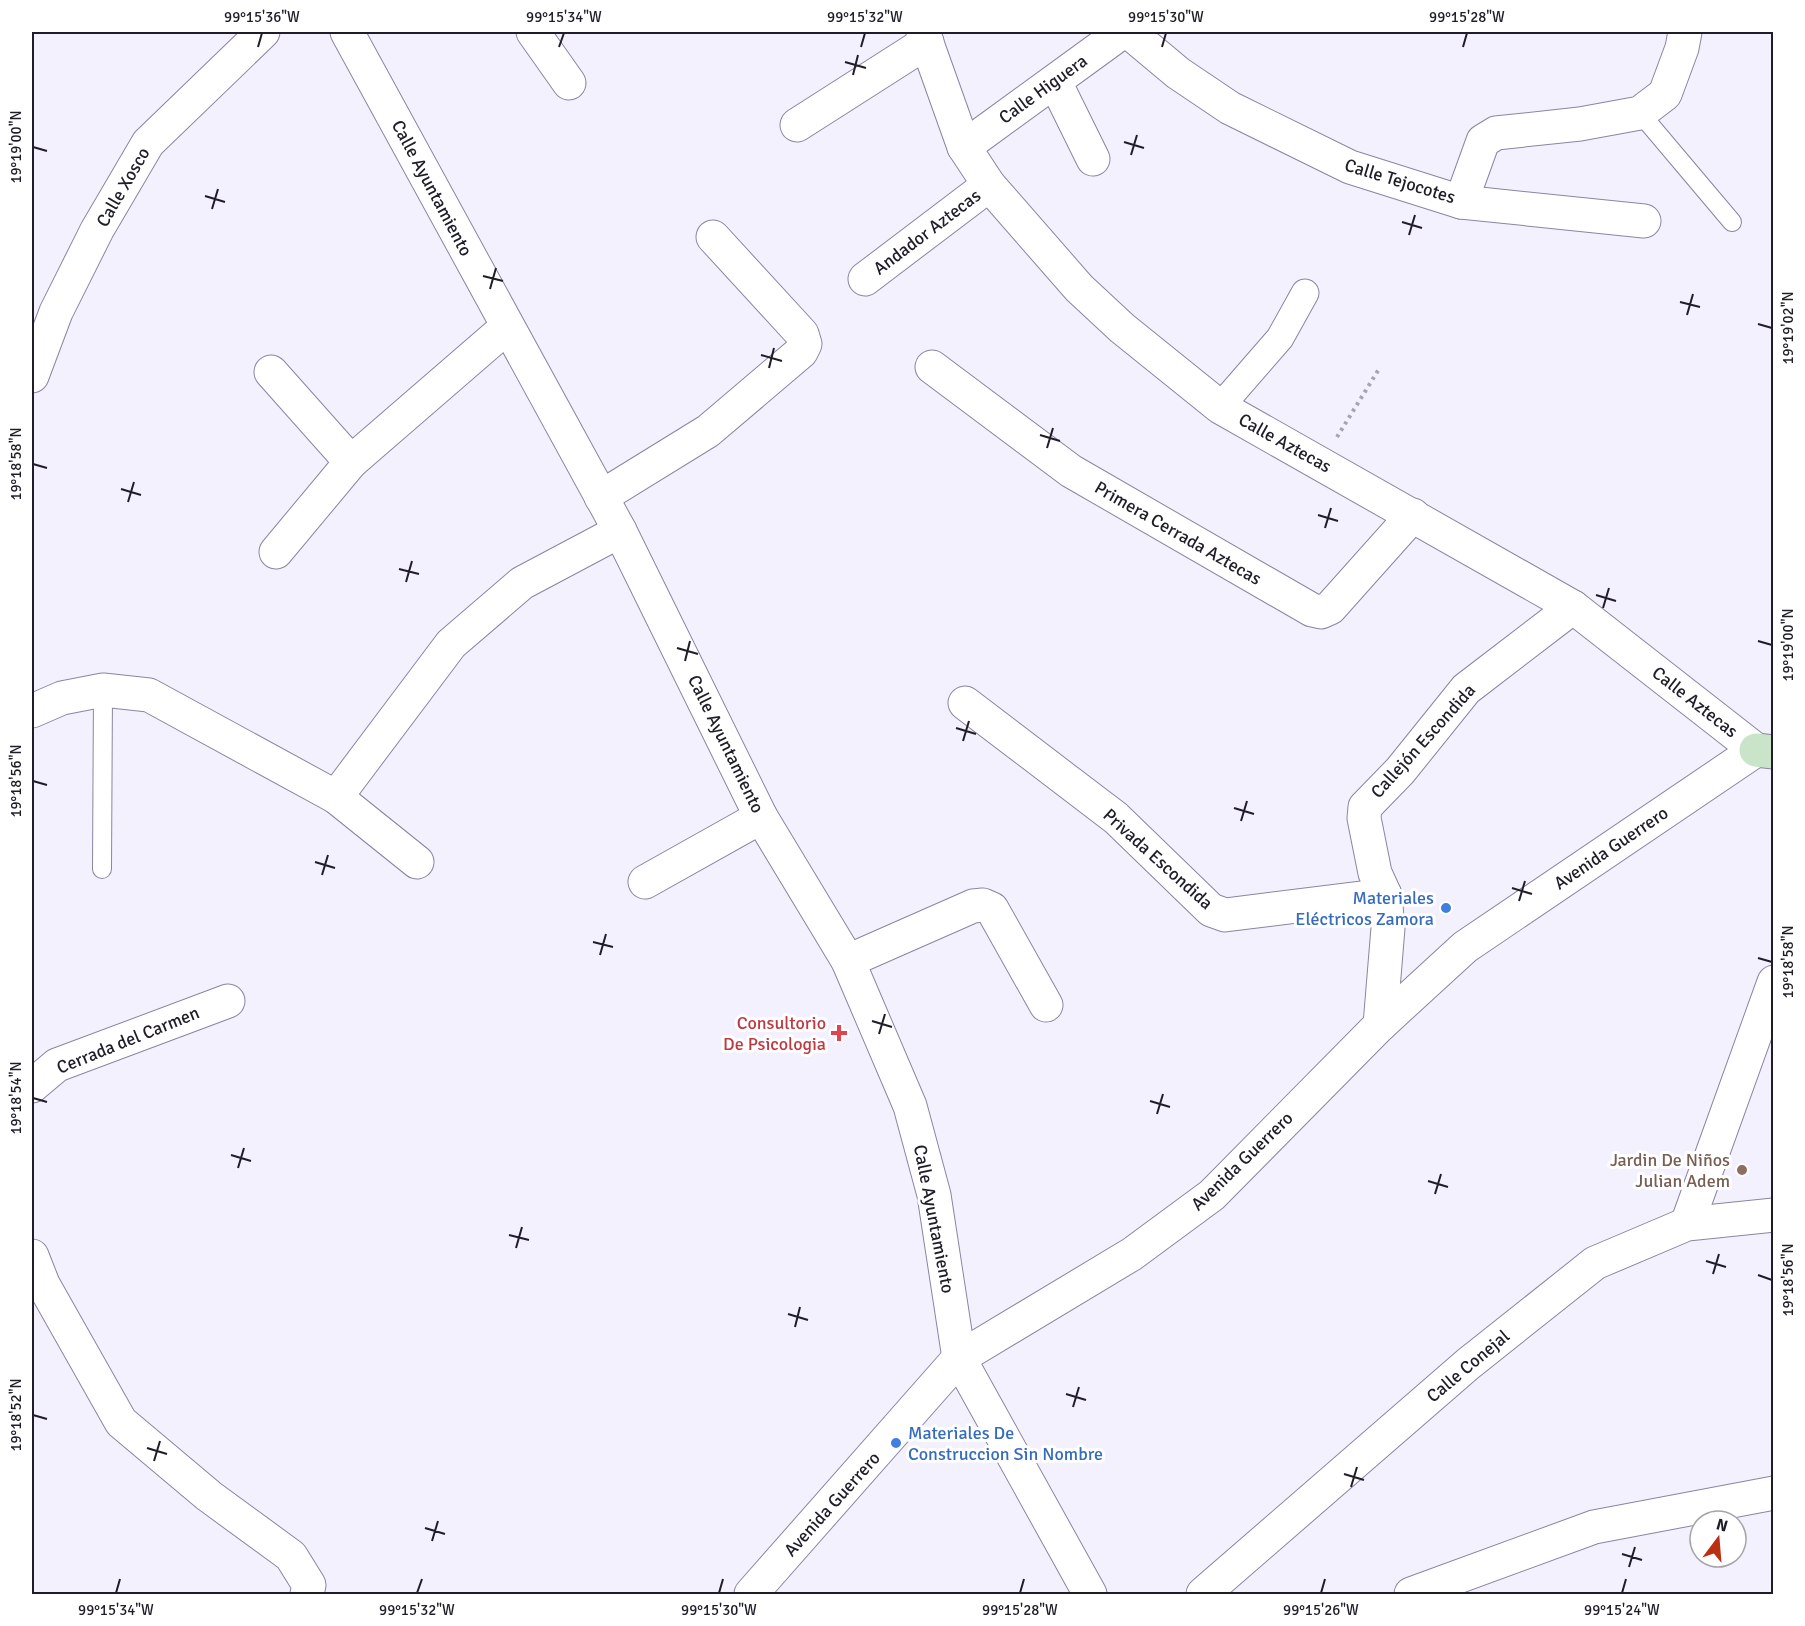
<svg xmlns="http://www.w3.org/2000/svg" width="1805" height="1626" font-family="Signika,sans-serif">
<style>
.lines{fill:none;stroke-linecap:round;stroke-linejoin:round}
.service-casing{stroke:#8c84a1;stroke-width:20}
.pedestrian-casing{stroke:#8c84a1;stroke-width:29}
.minor-casing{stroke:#8c84a1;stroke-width:35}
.tertiary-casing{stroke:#8c84a1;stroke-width:35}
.secondary-casing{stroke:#8c84a1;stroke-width:35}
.path{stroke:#a7a4b0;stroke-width:4;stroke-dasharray:3 4.5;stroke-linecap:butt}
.service{stroke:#fff;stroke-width:18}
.pedestrian{stroke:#fff;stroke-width:27}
.minor{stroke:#fff;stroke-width:33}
.tertiary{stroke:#fff;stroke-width:33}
.secondary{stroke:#cae4c9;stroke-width:33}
.ticks{fill:none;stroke:#201d28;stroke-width:2}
.shop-dot{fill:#3f7fe0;stroke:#fff;stroke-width:2}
.health-dot{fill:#e0444e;stroke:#fff;stroke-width:2}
.education-dot{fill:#8d6e63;stroke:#fff;stroke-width:2}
.labels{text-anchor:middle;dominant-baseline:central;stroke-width:6;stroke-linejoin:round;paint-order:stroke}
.street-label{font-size:18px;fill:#201d28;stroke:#fff}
.shop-label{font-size:18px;fill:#366cbe;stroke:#fff;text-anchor:end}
.health-label{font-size:18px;fill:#be3a42;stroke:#fff;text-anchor:end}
.education-label{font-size:18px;fill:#785e54;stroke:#fff;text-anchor:end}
.neatline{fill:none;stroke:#201d28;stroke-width:2}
.ticks-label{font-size:15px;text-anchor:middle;fill:#201d28}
</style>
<rect width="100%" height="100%" fill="#f4f1fe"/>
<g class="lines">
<defs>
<g id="service">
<path d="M1640,113l92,109"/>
<path d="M102,869l1,-179"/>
</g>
<path id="pedestrian" d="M1220,407l60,-69 25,-45"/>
<g id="minor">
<path d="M347,32l273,499 141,286 87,144 62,145 24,89 25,163"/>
<path d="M533,32l36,51"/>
<path d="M1129,32l49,41 52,35 120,59 111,35 22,-61 13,-8 84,-9 60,-11 25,-19 17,-46 3,-16"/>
<path d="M1055,82l38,77"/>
<path d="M797,125l130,-83"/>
<path d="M1461,202l183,19"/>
<path d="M865,279l124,-94"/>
<path d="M932,367l139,104 241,139 9,2 9,-4 83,-93"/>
<path d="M271,372l80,90"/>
<path d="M32,376l24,-64 41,-82 51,-87 115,-111"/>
<path d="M601,497l107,-66 93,-79 4,-8 -3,-10 -89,-97"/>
<path d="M276,552l75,-90 156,-135"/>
<path d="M965,703l151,115 95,92 14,5 160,-20"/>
<path d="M32,711l30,-13 41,-8 46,5 187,102 81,65"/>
<path d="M336,797l115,-153 71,-61 98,-52"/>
<path d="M645,882l116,-65"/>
<path d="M848,961l125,-55 10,-1 9,4 54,96"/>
<path d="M1380,1025l8,-97 -3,-33 -10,-22 -11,-55 1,-11 35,-36 66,-82 107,-82"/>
<path d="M32,1086l25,-21 171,-64"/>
<path d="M1687,1224l87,-242"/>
<path d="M32,1256l11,28 78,138 88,74 82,60 18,29 -2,9"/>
<path d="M1203,1594l265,-230 127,-101 92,-39 87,-9"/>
<path d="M1411,1594l183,-67 180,-34"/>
</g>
<g id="tertiary">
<path d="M964,147l158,-115"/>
<path d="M959,1358l131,236"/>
<path d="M751,1594l208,-236 173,-104 80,-59 168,-170 85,-78 291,-197 -183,-143 -353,-200 -98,-79 -43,-40 -90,-103 -25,-38 -41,-115"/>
</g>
<path id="secondary" d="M1756,750l18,2"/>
</defs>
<use href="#service" class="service-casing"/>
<use href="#pedestrian" class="pedestrian-casing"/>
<use href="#minor" class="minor-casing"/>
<use href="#tertiary" class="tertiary-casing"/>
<use href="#secondary" class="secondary-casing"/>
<path class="path" d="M1337,437l42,-68"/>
<use href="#service" class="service"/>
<use href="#pedestrian" class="pedestrian"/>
<use href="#minor" class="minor"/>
<use href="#tertiary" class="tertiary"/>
<use href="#secondary" class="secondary"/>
</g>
<path class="ticks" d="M258,47l4,-14M559,47l5,-14M861,47l4,-14M1162,47l4,-14M1463,47l4,-14M845,62l21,6M853,75l5,-20M1124,142l20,6M33,147l14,4M1131,155l6,-20M205,196l20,6M212,209l6,-20M1402,222l20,6M1409,235l6,-20M483,276l20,5M490,289l6,-21M1680,302l20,5M1687,315l6,-21M1758,324l14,4M761,355l21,6M769,368l5,-20M1040,435l20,6M1047,448l6,-20M33,464l14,4M121,489l20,6M128,502l6,-20M1318,515l20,6M1325,528l6,-20M399,569l20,5M406,582l6,-21M1596,595l20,6M1603,608l6,-20M1758,641l14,4M677,648l21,6M685,661l5,-20M956,728l20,6M963,741l6,-20M33,781l14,4M1234,808l20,6M1241,821l6,-20M315,862l20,6M322,875l6,-20M1512,888l20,6M1519,901l6,-20M593,942l20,5M600,955l6,-21M1758,958l14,4M872,1021l20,6M879,1034l6,-20M33,1098l14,4M1150,1101l20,6M1157,1114l6,-20M231,1155l20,6M238,1168l6,-20M1428,1181l20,6M1435,1194l6,-20M509,1235l20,5M516,1248l6,-21M1706,1261l20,6M1713,1274l6,-20M1758,1275l14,5M788,1314l20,6M795,1327l5,-20M1066,1394l20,6M1073,1407l6,-20M33,1415l14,4M147,1448l20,6M154,1461l6,-20M1344,1474l20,6M1351,1487l6,-20M425,1528l20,6M432,1541l6,-20M1622,1554l20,6M1629,1567l6,-20M116,1593l4,-14M417,1593l5,-14M719,1593l4,-14M1020,1593l4,-14M1321,1593l4,-14M1622,1593l4,-14"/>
<g class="shop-dot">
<circle cx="1446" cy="908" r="6"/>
<circle cx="896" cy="1443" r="6"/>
</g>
<path class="health-dot" d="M836 1024h6v6h6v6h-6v6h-6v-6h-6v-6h6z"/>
<circle class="education-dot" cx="1742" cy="1170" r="6"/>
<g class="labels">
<g class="street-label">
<text transform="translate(1043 89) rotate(-36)">Calle Higuera</text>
<text transform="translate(1400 181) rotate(17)">Calle Tejocotes</text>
<text transform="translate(123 187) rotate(-60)">Calle Xosco</text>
<text transform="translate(432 188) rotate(62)">Calle Ayuntamiento</text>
<text transform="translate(927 232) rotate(-37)">Andador Aztecas</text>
<text transform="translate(1285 443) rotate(29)">Calle Aztecas</text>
<text transform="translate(1178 533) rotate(30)">Primera Cerrada Aztecas</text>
<text transform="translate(1695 702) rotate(38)">Calle Aztecas</text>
<text transform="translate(1423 741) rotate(-48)">Callejón Escondida</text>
<text transform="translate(726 744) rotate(64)">Calle Ayuntamiento</text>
<text transform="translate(1611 848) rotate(-34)">Avenida Guerrero</text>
<text transform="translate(1158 859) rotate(42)">Privada Escondida</text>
<text transform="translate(128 1040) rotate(-22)">Cerrada del Carmen</text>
<text transform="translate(1242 1161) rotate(-44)">Avenida Guerrero</text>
<text transform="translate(934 1219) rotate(79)">Calle Ayuntamiento</text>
<text transform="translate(1468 1366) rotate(-40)">Calle Conejal</text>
<text transform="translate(832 1504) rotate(-48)">Avenida Guerrero</text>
</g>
<g class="shop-label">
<text x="1434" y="898">Materiales<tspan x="1434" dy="21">Eléctricos Zamora</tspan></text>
<text x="908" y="1433" text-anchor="start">Materiales De<tspan x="908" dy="21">Construccion Sin Nombre</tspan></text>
</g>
<g class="health-label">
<text x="826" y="1023">Consultorio<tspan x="826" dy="21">De Psicologia</tspan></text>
</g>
<g class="education-label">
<text x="1730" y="1160">Jardin De Niños<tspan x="1730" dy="21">Julian Adem</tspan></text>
</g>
</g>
<rect width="1805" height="1626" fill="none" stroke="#ffffff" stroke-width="66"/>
<g transform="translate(1718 1539) rotate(16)"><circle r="28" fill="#ffffff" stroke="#a6a5a9" stroke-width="1.5"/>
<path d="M0-4.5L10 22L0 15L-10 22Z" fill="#bb3012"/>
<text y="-9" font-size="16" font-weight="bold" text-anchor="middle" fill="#201d28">N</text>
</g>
<rect x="33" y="33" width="1739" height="1560" class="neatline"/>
<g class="ticks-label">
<text x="262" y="22">99°15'36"W</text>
<text x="564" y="22">99°15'34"W</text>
<text x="865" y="22">99°15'32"W</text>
<text x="1166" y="22">99°15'30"W</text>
<text x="1467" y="22">99°15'28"W</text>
<text transform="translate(16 147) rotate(-90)" y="5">19°19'00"N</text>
<text transform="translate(1788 328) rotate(-90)" y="5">19°19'02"N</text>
<text transform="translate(16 464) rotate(-90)" y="5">19°18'58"N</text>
<text transform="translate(1788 645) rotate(-90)" y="5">19°19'00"N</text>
<text transform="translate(16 781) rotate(-90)" y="5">19°18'56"N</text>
<text transform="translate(1788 962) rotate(-90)" y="5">19°18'58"N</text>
<text transform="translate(16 1098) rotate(-90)" y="5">19°18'54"N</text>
<text transform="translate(1788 1280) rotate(-90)" y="5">19°18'56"N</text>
<text transform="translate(16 1415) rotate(-90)" y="5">19°18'52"N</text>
<text x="116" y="1615">99°15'34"W</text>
<text x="417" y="1615">99°15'32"W</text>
<text x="719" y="1615">99°15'30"W</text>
<text x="1020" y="1615">99°15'28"W</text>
<text x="1321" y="1615">99°15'26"W</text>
<text x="1622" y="1615">99°15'24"W</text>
</g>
</svg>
